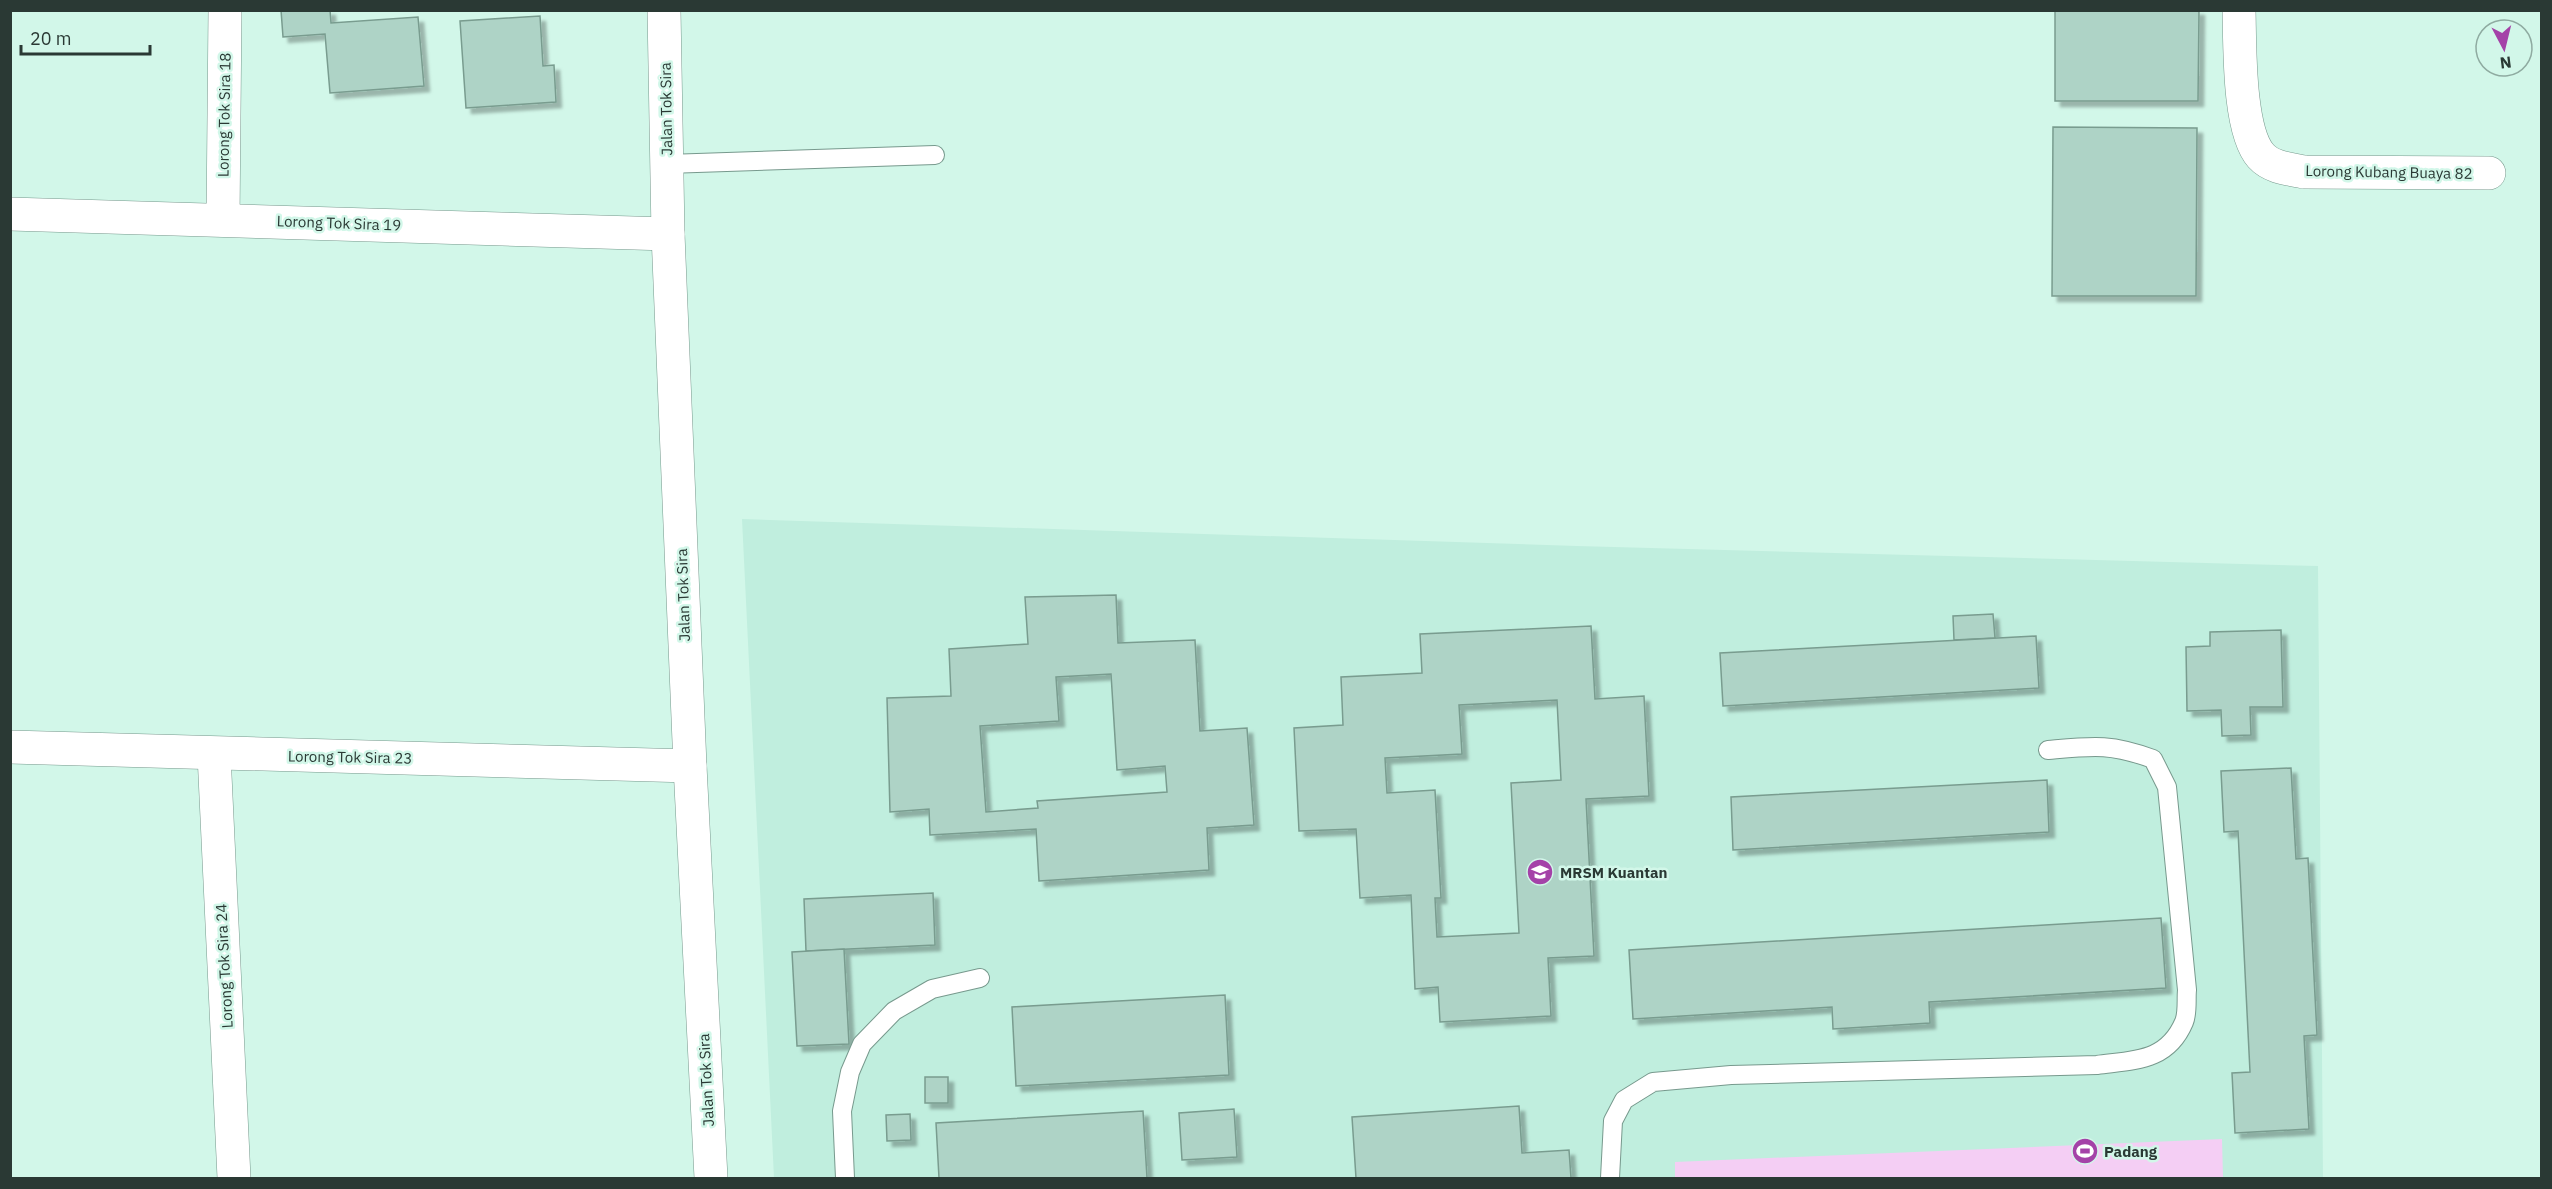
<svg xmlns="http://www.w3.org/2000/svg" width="2552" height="1189" font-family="'IBM Plex Sans',sans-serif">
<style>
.built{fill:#c0eede}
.green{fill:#f4cef4}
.building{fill:#aed3c6;stroke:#799c8f;stroke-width:1.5;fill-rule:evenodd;filter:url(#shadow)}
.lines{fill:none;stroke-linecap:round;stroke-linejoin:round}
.lane-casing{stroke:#77998d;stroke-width:20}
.street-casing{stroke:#77998d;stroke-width:34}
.secondary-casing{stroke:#77998d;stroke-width:34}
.lane{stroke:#fff;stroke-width:18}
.street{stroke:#fff;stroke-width:33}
.secondary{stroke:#fff;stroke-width:33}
.labels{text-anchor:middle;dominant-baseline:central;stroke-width:5;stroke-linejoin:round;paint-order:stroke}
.street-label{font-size:15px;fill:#2a3934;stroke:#d2f7e9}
.poi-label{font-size:15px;font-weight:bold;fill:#2a3934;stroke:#d2f7e9;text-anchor:start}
</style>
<defs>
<filter id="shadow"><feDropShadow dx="5.5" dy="5.5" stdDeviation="1.5" flood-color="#0004"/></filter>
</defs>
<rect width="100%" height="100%" fill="#d2f7e9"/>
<path class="built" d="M742,519l835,27 741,20 5,612h-1549z"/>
<path class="green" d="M2222,1139l1,39h-548v-16z"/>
<g class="building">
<path d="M281,10h49l1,13 87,-6 6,69 -94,7 -5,-59 -42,3z"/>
<path d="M2055,10h144l-1,91h-143z"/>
<path d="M540,16l3,50 11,-1 2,37 -90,6 -6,-87z"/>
<path d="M2053,127l144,1 -1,168h-144z"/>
<path d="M1116,595l2,48 77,-3 5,91 47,-3 7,97 -47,3 2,42 -170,11 -3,-52 -106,6 -1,-26 -39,3 -3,-114 64,-2 -2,-47 79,-5 -3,-47zM1111,674l6,96 48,-4 2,26 -130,9 1,7 -52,4 -6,-86 79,-5 -3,-44z"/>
<path d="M1993,614l2,24 -41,2 -1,-24z"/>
<path d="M1591,626l4,73 49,-3 5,100 -63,3 8,157 -46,2 3,58 -111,6 -2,-35 -23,2 -4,-94 -51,3 -4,-69 -57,2 -5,-103 49,-3 -2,-48 81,-4 -2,-39zM1557,700l4,80 -50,3 8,150 -82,4 -2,-39h6l-6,-108 -48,3 -2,-35 77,-4 -3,-49z"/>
<path d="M2281,630l2,77h-33l1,28 -29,1 -1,-26 -34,1 -1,-64 24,-1v-14z"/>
<path d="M2036,636l3,52 -316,18 -3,-53z"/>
<path d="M2291,768l5,91 12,-1 9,177 -13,1 5,93 -74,4 -3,-60 18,-1 -12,-241 -14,1 -3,-61z"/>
<path d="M2047,780l2,52 -316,18 -2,-53z"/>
<path d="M933,893l2,52 -129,6 -2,-52z"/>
<path d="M2161,918l5,70 -237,14 1,21 -97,6 -1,-22 -199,12 -4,-69z"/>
<path d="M844,949l5,95 -52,2 -5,-94z"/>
<path d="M1225,995l4,80 -213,11 -4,-79z"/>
<rect x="925" y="1077" width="23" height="26"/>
<path d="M1519,1106l3,47 47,-3 2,28h-215l-4,-61z"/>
<path d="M1234,1109l3,48 -55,3 -3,-47z"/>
<path d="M1143,1111l4,67h-208l-3,-55z"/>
<path d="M910,1114l1,26 -24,1 -1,-26z"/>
</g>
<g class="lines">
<defs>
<g id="lane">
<path d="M667,164l268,-9"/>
<path d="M845,1178l-3,-67 8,-39 12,-28 32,-33 38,-22 48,-11"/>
<path d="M1610,1178l3,-57 11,-21 29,-18 78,-7 366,-10c37,-5 70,-3 87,-43 4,-9 2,-23 3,-32l-20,-203 -14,-28c-43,-16 -61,-13 -105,-9"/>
</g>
<g id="street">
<path d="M2239,10c1,35 -1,120 22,146 11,12 29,13 43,16l185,1"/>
<path d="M10,214l658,20"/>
<path d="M223,220l2,-210"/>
<path d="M10,747l680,19"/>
<path d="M214,754l20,424"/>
</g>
<path id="secondary" d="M664,10l4,224 22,532 21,412"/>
</defs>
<use href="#lane" class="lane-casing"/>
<use href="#street" class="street-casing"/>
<use href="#secondary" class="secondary-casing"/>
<use href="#lane" class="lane"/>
<use href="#street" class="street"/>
<use href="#secondary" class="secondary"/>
</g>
<defs>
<symbol id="school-disc" viewBox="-11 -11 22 22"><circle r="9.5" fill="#a442a8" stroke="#d2f7e9"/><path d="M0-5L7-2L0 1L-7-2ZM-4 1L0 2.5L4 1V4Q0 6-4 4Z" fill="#fff"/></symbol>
<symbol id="stadium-disc" viewBox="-11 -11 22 22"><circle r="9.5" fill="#a442a8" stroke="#d2f7e9"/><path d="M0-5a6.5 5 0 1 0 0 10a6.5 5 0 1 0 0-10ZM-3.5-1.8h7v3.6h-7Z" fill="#fff"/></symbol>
</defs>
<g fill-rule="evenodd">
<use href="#school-disc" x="1525" y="857" width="30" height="30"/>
<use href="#stadium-disc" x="2070" y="1136" width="30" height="30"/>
</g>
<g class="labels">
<g class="street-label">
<text transform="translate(666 109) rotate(-91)">Jalan Tok Sira</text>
<text transform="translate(224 115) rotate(-89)">Lorong Tok Sira 18</text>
<text transform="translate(2389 172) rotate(1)">Lorong Kubang Buaya 82</text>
<text transform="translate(339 223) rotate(2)">Lorong Tok Sira 19</text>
<text transform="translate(683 595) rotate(-92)">Jalan Tok Sira</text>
<text transform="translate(350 757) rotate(1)">Lorong Tok Sira 23</text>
<text transform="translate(224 966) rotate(-93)">Lorong Tok Sira 24</text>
<text transform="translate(706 1080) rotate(-93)">Jalan Tok Sira</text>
</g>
<g class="poi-label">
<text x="1560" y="872">MRSM Kuantan</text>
<text x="2104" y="1151">Padang</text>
</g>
</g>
<rect width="2552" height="1189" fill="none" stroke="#2a3934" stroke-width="24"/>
<g transform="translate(2504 48) rotate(173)"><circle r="28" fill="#d2f7e9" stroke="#8faba1" stroke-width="1.5"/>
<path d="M0-4.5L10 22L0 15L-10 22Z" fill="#a442a8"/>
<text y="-9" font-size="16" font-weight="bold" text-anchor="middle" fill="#2a3934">N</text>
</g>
<path d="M21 45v9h129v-9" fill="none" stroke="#2a3934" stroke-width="3"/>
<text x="30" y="45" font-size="18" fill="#2a3934" stroke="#d2f7e9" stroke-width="4.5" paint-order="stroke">20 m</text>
</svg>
